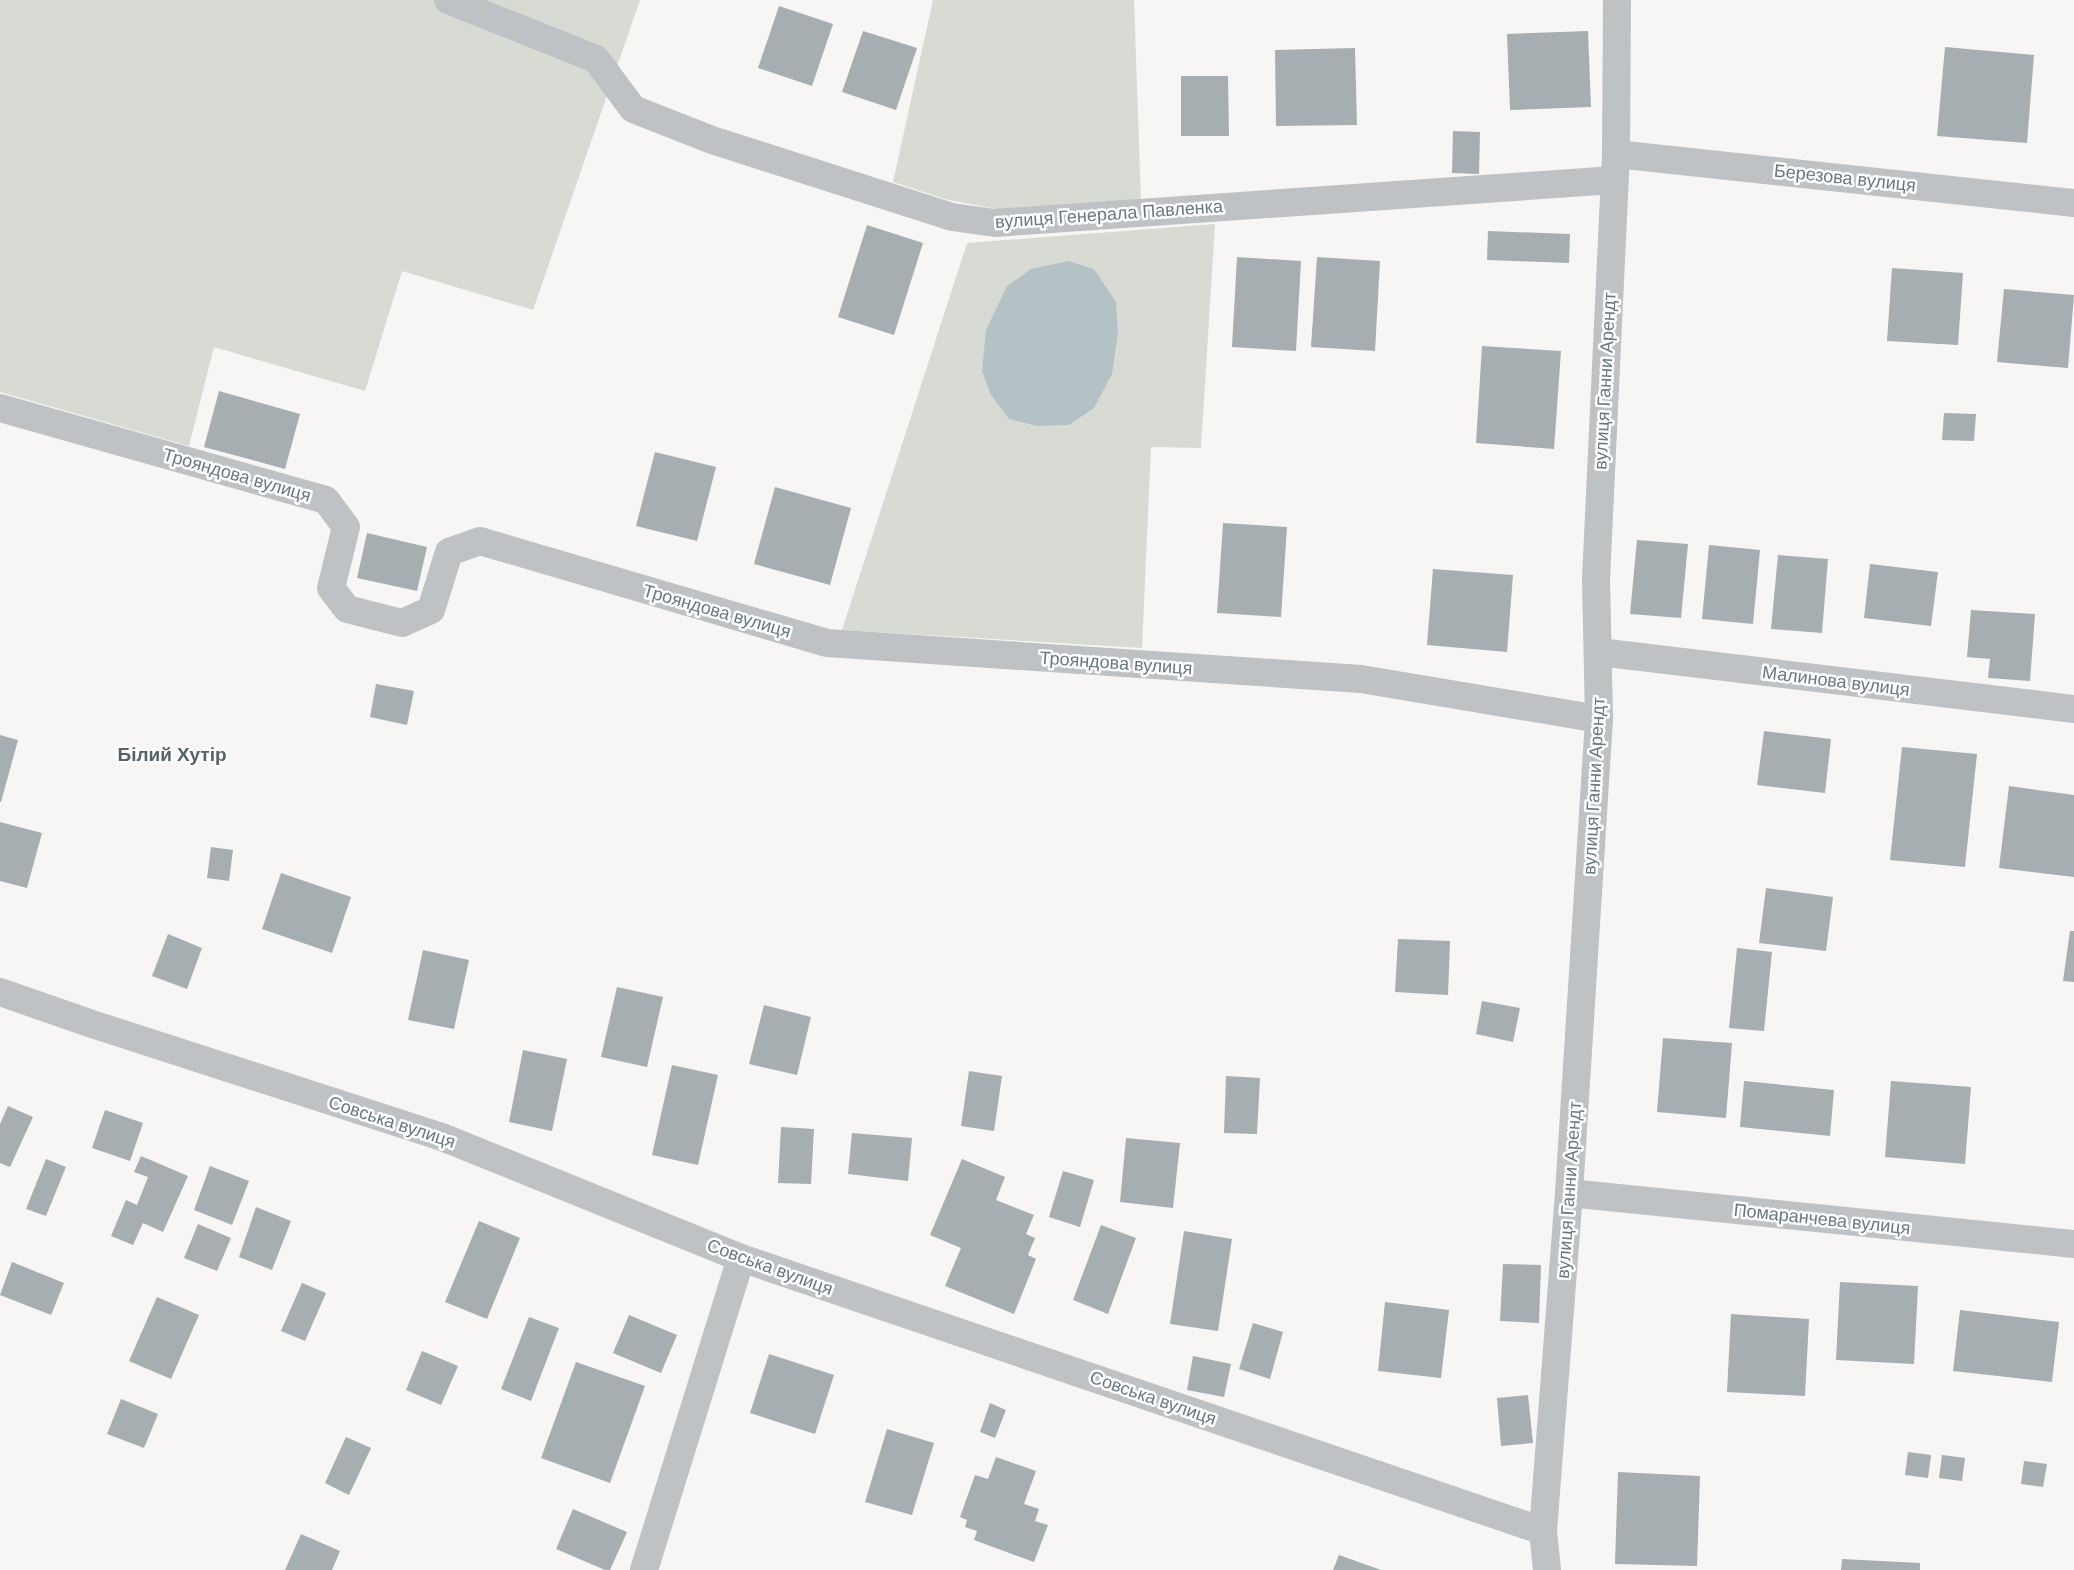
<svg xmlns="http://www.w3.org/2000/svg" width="2074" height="1570" font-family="Helvetica,sans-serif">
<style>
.green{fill:#d7dbd4}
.water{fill:#b5c2c5}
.building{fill:#a6aeb2}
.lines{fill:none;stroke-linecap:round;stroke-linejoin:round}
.street{stroke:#bec2c5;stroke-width:28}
.labels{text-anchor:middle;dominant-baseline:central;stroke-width:5;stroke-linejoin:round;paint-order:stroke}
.street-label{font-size:18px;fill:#687982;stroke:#fff}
.neighbourhood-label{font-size:19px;font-weight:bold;fill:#566268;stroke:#fff}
</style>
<rect width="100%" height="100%" fill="#f7f6f4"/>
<g class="green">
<path d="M0,0h640l-107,310 -131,-39 -37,120 -151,-44 -25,99 -189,-54z"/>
<path d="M933,0h201l7,200 -139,10 -54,-10 -55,-18z"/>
<path d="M1215,224l-14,224 -50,-1 -9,201 -300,-18 125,-387z"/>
</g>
<path class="water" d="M1068,261l26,8 22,33 2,31 -6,41 -18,34 -25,17 -32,1 -28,-7 -18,-24 -9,-24 4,-41 21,-44 24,-17z"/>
<g class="building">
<path d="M779,6l54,18 -21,62 -54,-18z"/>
<path d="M863,31l54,17 -21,62 -54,-18z"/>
<path d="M1588,31l3,76 -81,3 -3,-76z"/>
<path d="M1945,47l89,8 -7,88 -90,-7z"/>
<path d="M1355,48l2,77 -81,1 -1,-76z"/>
<path d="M1181,76h47l1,60h-48z"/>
<path d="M1453,131l27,1 -1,42 -27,-1z"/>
<path d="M867,225l56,18 -29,92 -56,-18z"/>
<path d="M1488,231l82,3 -1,29 -82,-3z"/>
<path d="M1237,257l64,4 -5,90 -64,-4z"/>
<path d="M1317,257l63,4 -5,90 -64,-4z"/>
<path d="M1892,268l71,5 -5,72 -71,-4z"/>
<path d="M2004,289l70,6 -6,73 -71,-6z"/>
<path d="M1482,346l79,5 -7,98 -78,-6z"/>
<path d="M219,391l81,23 -15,55 -81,-22z"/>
<path d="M1944,413l32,1 -2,27 -32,-1z"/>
<path d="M655,452l61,15 -19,74 -61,-15z"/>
<path d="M775,487l76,21 -21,77 -76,-21z"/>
<path d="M1223,523l64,4 -6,90 -64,-4z"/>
<path d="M367,533l60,14 -10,44 -60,-13z"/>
<path d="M1637,540l51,4 -7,74 -51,-4z"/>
<path d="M1709,545l51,5 -7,74 -51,-5z"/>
<path d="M1778,555l50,4 -6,74 -51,-4z"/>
<path d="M1870,564l68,8 -7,54 -67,-8z"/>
<path d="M1433,569l80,6 -6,77 -80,-7z"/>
<path d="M1971,610l64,4 -5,67 -42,-3 2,-19 -23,-2z"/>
<path d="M376,684l38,7 -7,34 -37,-8z"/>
<path d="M1764,731l67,8 -6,54 -68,-8z"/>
<path d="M0,735l18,5 -17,62h-1z"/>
<path d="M1902,747l75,7 -12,113 -75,-7z"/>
<path d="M2009,786l65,9v82l-75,-9z"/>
<path d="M0,822l42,11 -15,55 -27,-7z"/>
<path d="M211,847l22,3 -4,31 -22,-3z"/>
<path d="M281,873l70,24 -19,56 -70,-24z"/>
<path d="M1766,888l67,9 -7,54 -67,-8z"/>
<path d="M2070,931h4v51l-11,-1z"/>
<path d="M168,934l34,14 -15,41 -35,-13z"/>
<path d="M1398,939l52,2 -2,54 -53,-3z"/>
<path d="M1737,948l35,4 -8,79 -35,-3z"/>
<path d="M423,950l46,10 -15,69 -46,-9z"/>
<path d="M617,987l46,10 -16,70 -46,-10z"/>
<path d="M1482,1001l38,7 -7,34 -37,-8z"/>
<path d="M764,1005l47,12 -14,58 -48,-11z"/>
<path d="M1663,1038l69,5 -6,75 -69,-6z"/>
<path d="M523,1050l44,9 -15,72 -43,-9z"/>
<path d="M672,1065l46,10 -20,90 -46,-10z"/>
<path d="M969,1071l33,5 -8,55 -33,-5z"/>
<path d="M1226,1076l34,2 -3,56 -33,-1z"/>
<path d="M1744,1081l90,9 -4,46 -90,-9z"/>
<path d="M1891,1081l80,6 -6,77 -80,-7z"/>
<path d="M8,1106l25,11 -23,50 -10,-4v-39z"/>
<path d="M105,1110l38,13 -13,38 -38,-13z"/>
<path d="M781,1127l33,2 -3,55 -33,-1z"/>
<path d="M852,1133l60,5 -4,43 -60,-7z"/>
<path d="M1126,1138l54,5 -7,65 -53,-6z"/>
<path d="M141,1156l47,20 -25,56 -20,-9 -10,22 -22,-9 15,-36 11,5 11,-28 -14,-5z"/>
<path d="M46,1159l20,8 -20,49 -20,-7z"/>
<path d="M962,1159l43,18 -9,23 38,15 -8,19 9,4 -7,17 8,4 -22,55 -69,-28 16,-38 -31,-13z"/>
<path d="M210,1166l39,15 -17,44 -38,-15z"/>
<path d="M1063,1171l31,9 -14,47 -31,-10z"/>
<path d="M256,1207l35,14 -19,49 -33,-13z"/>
<path d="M479,1221l41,17 -33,81 -42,-17z"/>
<path d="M198,1224l33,14 -14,33 -33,-13z"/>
<path d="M1101,1225l35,13 -28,76 -35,-14z"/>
<path d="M1184,1231l48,8 -14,92 -48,-7z"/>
<path d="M12,1262l52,21 -13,32 -51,-20z"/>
<path d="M1503,1264l38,1 -2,58 -39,-2z"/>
<path d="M1840,1282l78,4 -4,78 -78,-4z"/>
<path d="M302,1283l24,10 -21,48 -24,-10z"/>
<path d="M157,1297l42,18 -28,64 -42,-18z"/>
<path d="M1385,1302l64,8 -8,68 -63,-7z"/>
<path d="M1960,1310l99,12 -7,60 -99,-11z"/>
<path d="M1731,1314l78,5 -4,77 -78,-4z"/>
<path d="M629,1315l48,20 -16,38 -48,-20z"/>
<path d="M529,1317l30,11 -28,73 -30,-12z"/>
<path d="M1253,1323l30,9 -13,47 -31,-10z"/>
<path d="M422,1351l36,15 -17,39 -35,-15z"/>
<path d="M769,1354l65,21 -19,59 -65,-21z"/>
<path d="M1193,1356l38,8 -7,33 -37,-7z"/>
<path d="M576,1362l69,24 -35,97 -69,-25z"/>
<path d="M1528,1395l5,48 -32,3 -4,-48z"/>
<path d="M121,1399l37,15 -14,34 -37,-14z"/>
<path d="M990,1403l16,7 -11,28 -15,-6z"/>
<path d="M887,1429l47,14 -22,72 -47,-13z"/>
<path d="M346,1437l25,11 -22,47 -24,-12z"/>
<path d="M1908,1452l23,3 -3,23 -23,-3z"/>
<path d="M1942,1455l23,3 -3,23 -23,-3z"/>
<path d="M996,1457l40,14 -12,33 15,5 -4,12 13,4 -14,37 -60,-22 3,-9 -12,-4 2,-7 -7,-3 15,-42 13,4z"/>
<path d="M2024,1461l23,3 -4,23 -22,-3z"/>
<path d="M1618,1472l82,4 -3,90 -82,-2z"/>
<path d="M573,1509l54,23 -17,38h-5l-49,-21z"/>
<path d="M301,1534l39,17 -8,19h-47z"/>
<path d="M1339,1555l42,15h-48z"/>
<path d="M1842,1559l78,4v7h-79z"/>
</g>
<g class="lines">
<g class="street">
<path d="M448,0l148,59 37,50 79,31 240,77 43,6 619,-43"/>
<path d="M1616,154l458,49"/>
<path d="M0,408l326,92 20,27 -15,61 16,21 55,14 29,-13 18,-58 31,-11 347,102 534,36 238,40"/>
<path d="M1599,652l475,57"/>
<path d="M0,992l92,32 350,113 299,121 802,273"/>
<path d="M1569,1193l505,51"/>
<path d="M644,1570l97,-312"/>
<path d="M1547,1570l-4,-39 26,-338 30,-474 -3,-140 20,-425 1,-154"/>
</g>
</g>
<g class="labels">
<g class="street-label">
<text transform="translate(1845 178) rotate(6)">Березова вулиця</text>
<text transform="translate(1109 214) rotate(-4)">вулиця Генерала Павленка</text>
<text transform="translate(1605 381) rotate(-87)">вулиця Ганни Арендт</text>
<text transform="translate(237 475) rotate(16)">Трояндова вулиця</text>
<text transform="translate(717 611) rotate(16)">Трояндова вулиця</text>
<text transform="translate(1116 663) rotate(4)">Трояндова вулиця</text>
<text transform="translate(1836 681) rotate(7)">Малинова вулиця</text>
<text transform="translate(1594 786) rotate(-87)">вулиця Ганни Арендт</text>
<text transform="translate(392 1122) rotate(18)">Совська вулиця</text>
<text transform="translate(1569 1190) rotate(-86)">вулиця Ганни Арендт</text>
<text transform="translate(1822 1219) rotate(6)">Помаранчева вулиця</text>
<text transform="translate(770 1267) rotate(20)">Совська вулиця</text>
<text transform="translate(1153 1398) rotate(19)">Совська вулиця</text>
</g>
<g class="neighbourhood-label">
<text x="172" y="754">Білий Хутір</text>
</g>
</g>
</svg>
